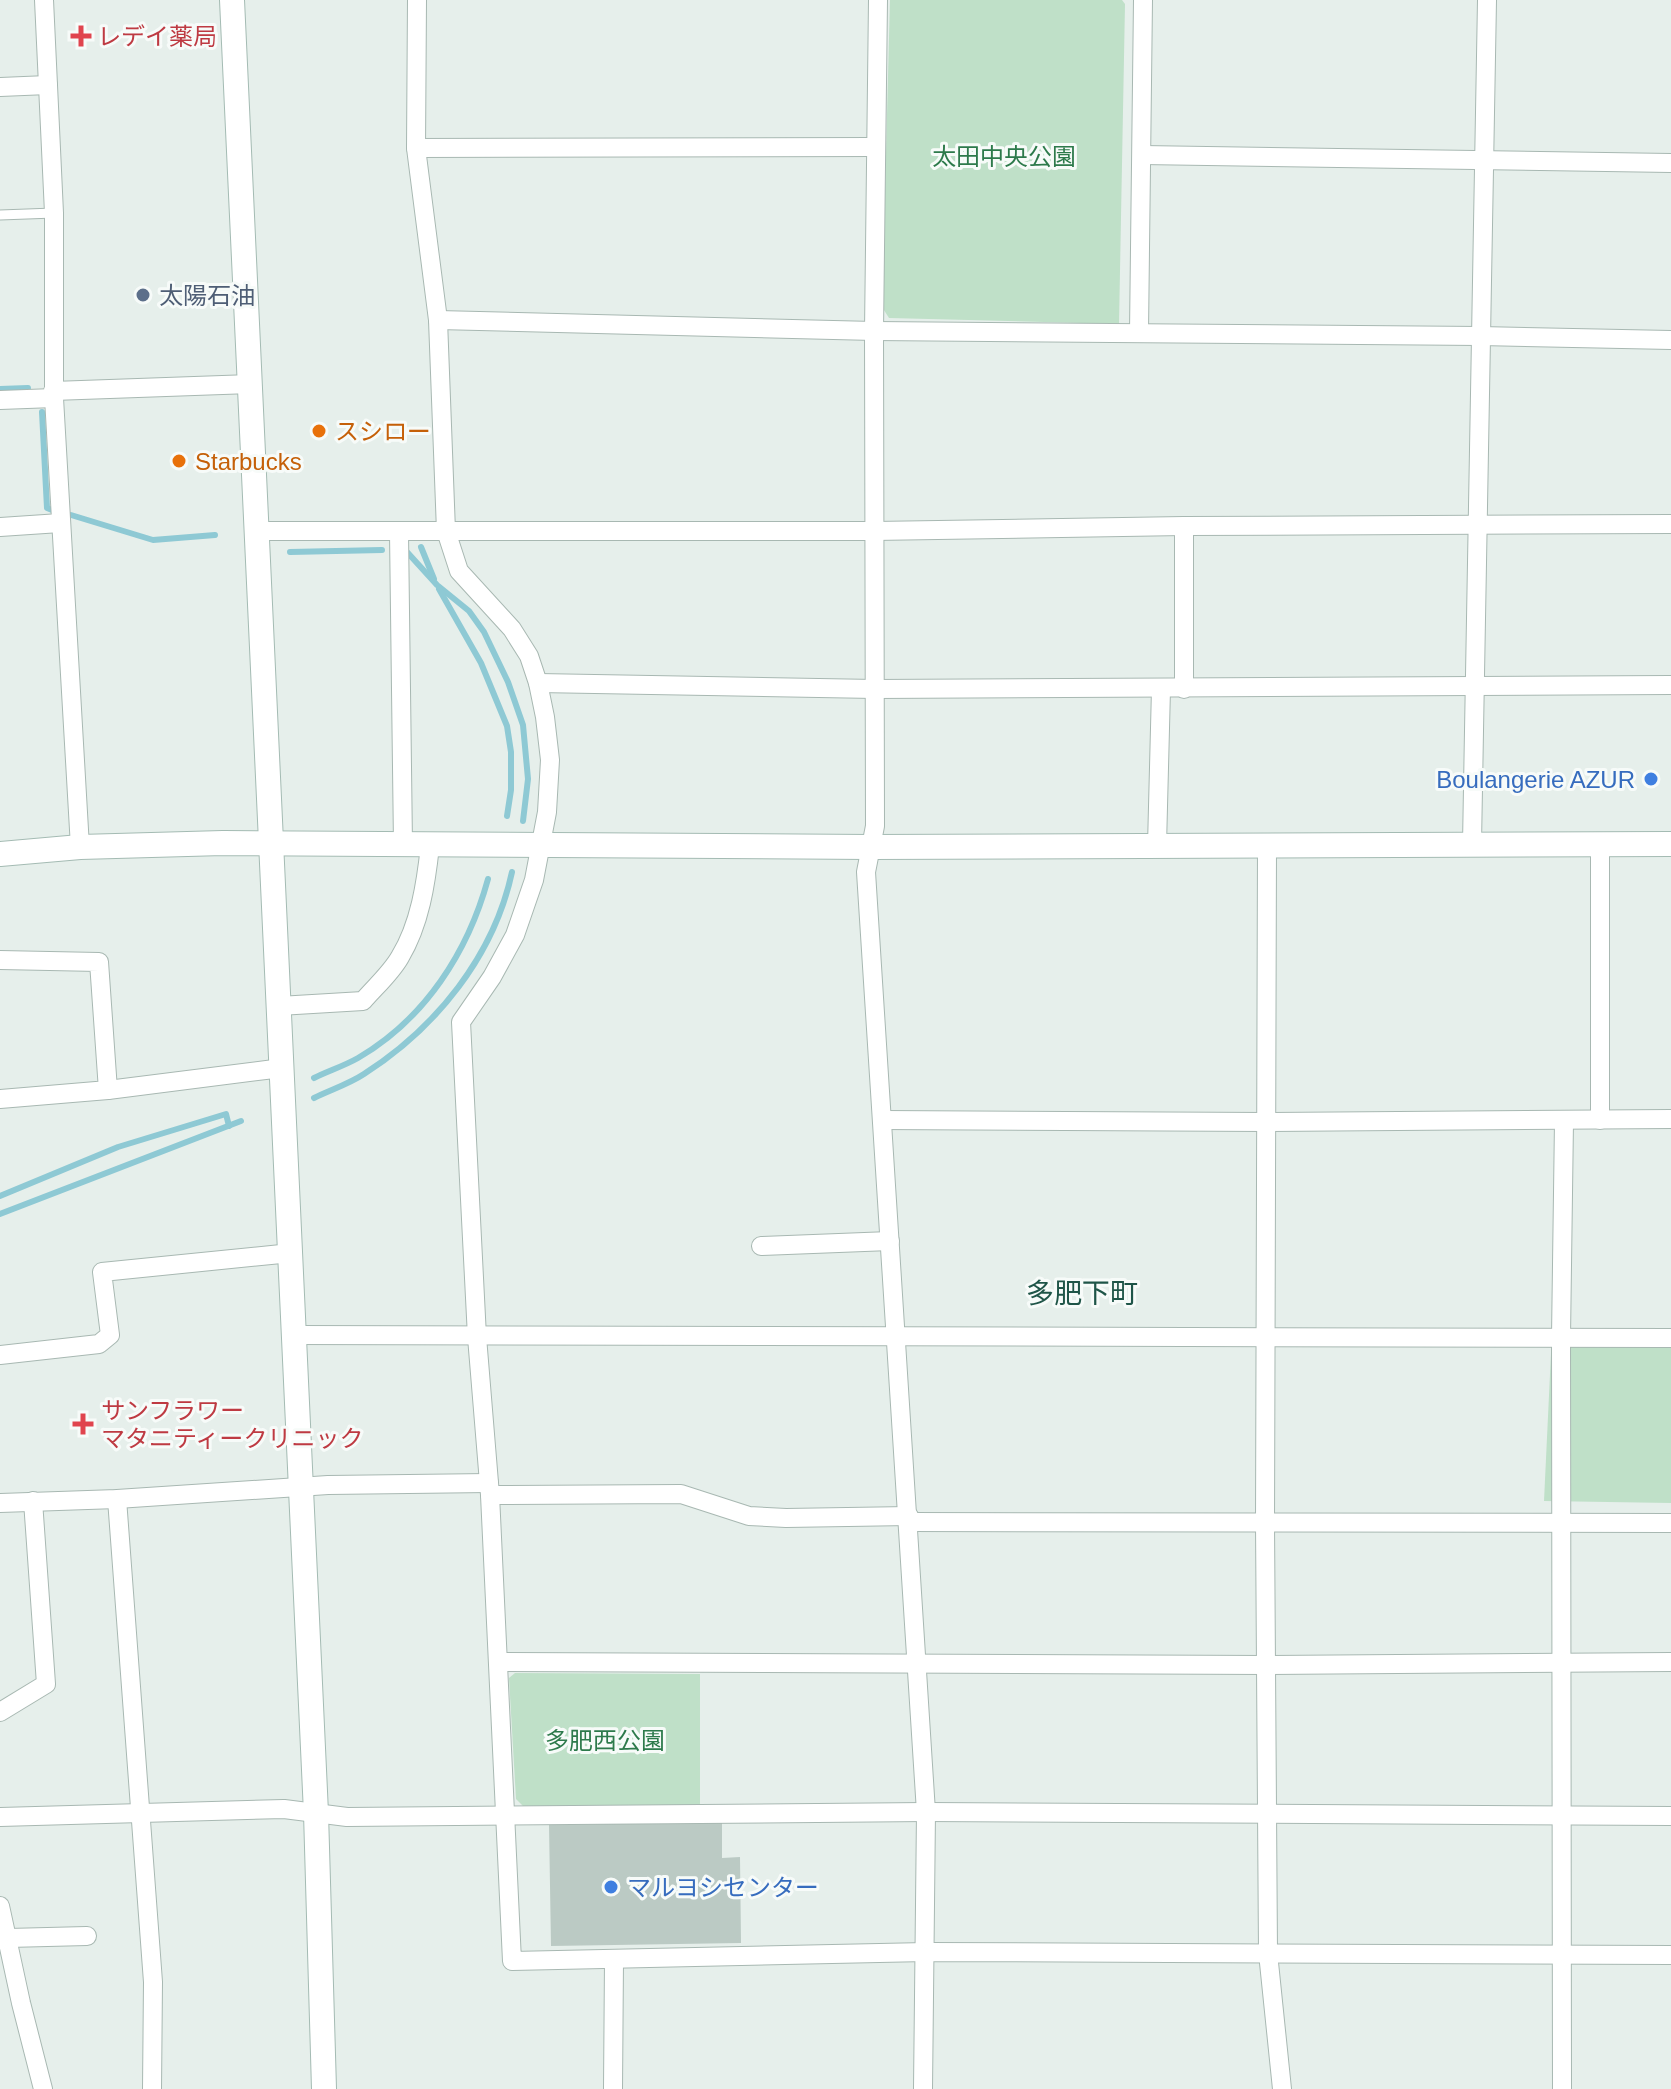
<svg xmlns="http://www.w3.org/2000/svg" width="1671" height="2089" font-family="Arial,'Noto Sans JP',sans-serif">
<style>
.green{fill:#bfe0c8}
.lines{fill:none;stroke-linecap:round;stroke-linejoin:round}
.stream{stroke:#8ec9d4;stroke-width:6}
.building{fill:#bbcac4}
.lane-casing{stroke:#a8b8b2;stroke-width:11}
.street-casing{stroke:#a8b8b2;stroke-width:20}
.secondary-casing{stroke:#a4bbb3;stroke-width:26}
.lane{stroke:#fff;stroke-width:9}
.street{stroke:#fff;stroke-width:18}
.secondary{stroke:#fff;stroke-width:24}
.health-dot{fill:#e0444e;stroke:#f7fbf9;stroke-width:3}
.service-dot{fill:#5c6f8a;stroke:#f7fbf9;stroke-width:3}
.food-dot{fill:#e8710a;stroke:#f7fbf9;stroke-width:3}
.shop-dot{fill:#3f7fe0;stroke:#f7fbf9;stroke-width:3}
.labels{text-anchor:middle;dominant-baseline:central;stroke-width:6;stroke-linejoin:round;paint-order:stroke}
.health-label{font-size:24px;fill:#be3a42;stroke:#f7fbf9;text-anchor:start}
.park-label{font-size:24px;fill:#2d7a4b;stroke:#f7fbf9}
.service-label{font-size:24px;fill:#4e5e75;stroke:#f7fbf9;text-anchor:start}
.food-label{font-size:24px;fill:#c56008;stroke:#f7fbf9;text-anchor:start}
.shop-label{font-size:24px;fill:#366cbe;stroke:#f7fbf9;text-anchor:end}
.quarter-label{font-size:28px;fill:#1f5548;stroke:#f7fbf9}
</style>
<rect width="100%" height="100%" fill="#e6efeb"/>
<g class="green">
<path d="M890,0h232l3,4 -6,320 -230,-6 -7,-11z"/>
<path d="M1552,1332l119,4v167l-127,-2z"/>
<path d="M515,1673l185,1v132l-175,2 -9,-9 -7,-121z"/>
</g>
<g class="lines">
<g class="stream">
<path d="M0,389l28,-1"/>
<path d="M42,412l5,96 5,2"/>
<path d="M71,515l82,25 62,-5"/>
<path d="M421,547l13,32"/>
<path d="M290,552l92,-2"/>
<path d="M407,552l30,33 32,26 15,21 24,50 15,43 5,54 -5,42"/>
<path d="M439,589l42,74 26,63 4,26v38l-4,26"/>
<path d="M314,1078c14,-7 30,-12 44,-20 67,-39 110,-106 130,-179"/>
<path d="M314,1098c16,-8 35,-14 50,-24 72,-46 130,-118 148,-202"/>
<path d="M0,1196l118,-49 108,-33 3,12"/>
<path d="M0,1214l241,-93"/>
</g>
</g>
<path class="building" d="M722,1822v36l18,-1 1,86 -190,3 -2,-121z"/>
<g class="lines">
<defs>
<path id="lane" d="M0,215l54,-2"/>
<g id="street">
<path d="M44,0l10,213v185l26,449"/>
<path d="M417,0l-1,148 22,172 8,211 13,40 53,58 17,27 9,27 7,34 5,43 -3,52 -13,68 -19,55 -23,42 -31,45 16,315 13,158 22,466 414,-9 745,3"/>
<path d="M878,0l-4,331 1,495 -9,46 60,940 -3,277"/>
<path d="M0,87l48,-2"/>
<path d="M416,148l459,-1"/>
<path d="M1142,155l529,8"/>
<path d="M438,320l436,11 606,5 191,4"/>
<path d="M1139,332l4,-332"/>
<path d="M53,391l198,-7"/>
<path d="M0,400l54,-2"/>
<path d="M0,527l60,-4"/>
<path d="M257,531h617l310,-5 487,-2"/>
<path d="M399,533l4,312"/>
<path d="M538,683l337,6 796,-4"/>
<path d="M1184,689v-163"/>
<path d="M1472,844l15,-844"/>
<path d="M1157,846l4,-157"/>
<path d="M1267,846l-2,677 3,430 14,136"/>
<path d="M0,960l99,2 9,128 -108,9"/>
<path d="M279,1006l84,-5c12,-14 28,-28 37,-44 20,-33 26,-74 30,-111"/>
<path d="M108,1090l174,-22"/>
<path d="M882,1120l384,2 405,-3"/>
<path d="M1600,1120v-276"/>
<path d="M761,1246l129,-5"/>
<path d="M295,1335l1376,3"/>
<path d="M0,1355l99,-11 11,-9 -8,-63 189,-19"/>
<path d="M490,1495l191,-1 68,22 37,2 123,-2"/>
<path d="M117,1499l36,483 -1,107"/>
<path d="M0,1503l117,-4 211,-14 161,-2"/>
<path d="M909,1522l762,1"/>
<path d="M498,1662l769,3 404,-3"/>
<path d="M0,1712l46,-28 -13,-183"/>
<path d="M0,1817l284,-8 63,8 579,-5 745,4"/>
<path d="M0,1906l21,97 22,86"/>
<path d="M8,1938l79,-2"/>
<path d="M613,2089l1,-128"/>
<path d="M1562,2089l-1,-752 3,-216"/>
</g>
<g id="secondary">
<path d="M232,0l84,1813 8,276"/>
<path d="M0,854l80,-7 143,-4 648,4 800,-3"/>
</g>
</defs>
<use href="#lane" class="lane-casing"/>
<use href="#street" class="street-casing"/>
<use href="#secondary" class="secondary-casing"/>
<use href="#lane" class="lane"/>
<use href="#street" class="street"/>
<use href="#secondary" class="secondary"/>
</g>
<g class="health-dot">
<path d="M77 24h8v8h8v8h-8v8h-8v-8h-8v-8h8z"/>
<path d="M79 1412h8v8h8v8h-8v8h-8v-8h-8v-8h8z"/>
</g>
<circle class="service-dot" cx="143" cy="295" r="8"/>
<g class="food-dot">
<circle cx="319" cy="431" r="8"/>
<circle cx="179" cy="461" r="8"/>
</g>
<g class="shop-dot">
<circle cx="1651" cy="779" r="8"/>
<circle cx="611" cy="1887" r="8"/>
</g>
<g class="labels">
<g class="health-label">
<text x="97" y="36">レデイ薬局</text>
<text x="101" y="1410">サンフラワー<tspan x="101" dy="28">マタニティークリニック</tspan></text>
</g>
<g class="park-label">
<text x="1004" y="156">太田中央公園</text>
<text x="605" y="1740">多肥西公園</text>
</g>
<g class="service-label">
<text x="159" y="295">太陽石油</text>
</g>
<g class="food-label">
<text x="335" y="431">スシロー</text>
<text x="195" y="461">Starbucks</text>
</g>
<g class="shop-label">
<text x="1635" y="779">Boulangerie AZUR</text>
<text x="627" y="1887" text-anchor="start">マルヨシセンター</text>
</g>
<g class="quarter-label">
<text x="1082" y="1293">多肥下町</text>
</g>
</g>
</svg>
